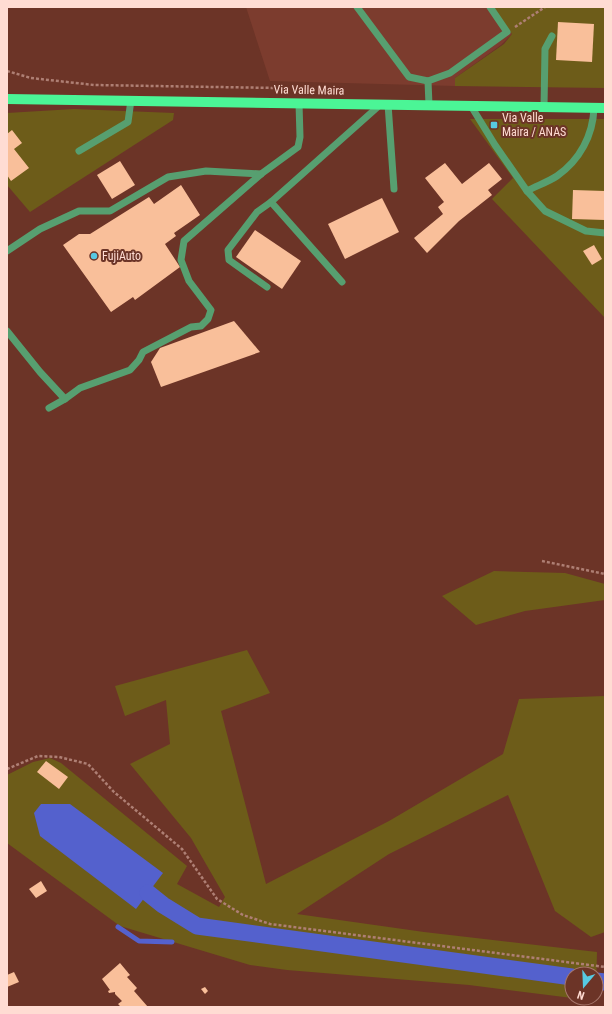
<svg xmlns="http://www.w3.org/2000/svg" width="612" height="1014" font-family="'Roboto Condensed',sans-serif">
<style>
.built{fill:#7c3c2e}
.green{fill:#6d5c19}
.water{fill:#5461cd}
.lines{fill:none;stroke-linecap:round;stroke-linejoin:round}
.stream{stroke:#5461cd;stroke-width:5}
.canal{stroke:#5461cd;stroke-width:17}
.building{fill:#f9bf9a}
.path{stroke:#ae7f74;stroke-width:2.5;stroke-dasharray:3 2;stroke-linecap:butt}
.minor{stroke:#579f70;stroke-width:7}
.major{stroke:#4bf596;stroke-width:10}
.poi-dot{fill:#57c9e2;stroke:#6c3427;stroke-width:1.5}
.labels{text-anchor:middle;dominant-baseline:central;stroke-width:4;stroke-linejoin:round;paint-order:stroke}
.street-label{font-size:12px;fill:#ffdcd3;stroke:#6c3427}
.poi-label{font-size:12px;fill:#ffdcd3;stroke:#6c3427;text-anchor:start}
</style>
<rect width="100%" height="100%" fill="#6c3427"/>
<path class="built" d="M246,7h247l19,27 -11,11 -46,33v8l-185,-5z"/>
<g class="green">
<path d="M493,7h112v81l-150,-2v-8l49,-34 8,-10z"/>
<path d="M74,109l100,4 -1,7 -143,92 -23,-27v-72z"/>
<path d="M470,119h135v199l-113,-119 21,-21z"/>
<path d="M494,571l71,2 40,11v16l-80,11 -49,14 -34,-29z"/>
<path d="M247,650l23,43 -49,18 45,173 123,-63 114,-67 16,-55 86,-3 -1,213 1,23 -14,5 -36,-26 -47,-116 -119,59 -92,60 127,18 173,20 -1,37v-15h-24v24h24v3l-127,-16 -182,-15 -37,-5 -130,-39 -113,-83v-68l26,-13 17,-4 11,5 126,103 -10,18 42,23 6,-10 -34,-59 -61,-74 40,-20 -4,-44 -41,16 -10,-30z"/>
</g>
<path class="water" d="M41,804h29l93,69 -27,36 -96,-73 -6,-23z"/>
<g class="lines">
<path class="stream" d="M118,927l21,14 33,1"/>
<g class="canal">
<path d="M148,893l15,12 34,21 375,51"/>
<path d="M596,981l9,1"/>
</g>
</g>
<g class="building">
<path d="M558,22l36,2 -2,38 -36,-2z"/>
<path d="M12,130l10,13 -8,6 15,19 -18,13 -4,-6v-41z"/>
<path d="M120,161l15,24 -23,14 -15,-24z"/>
<path d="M445,163l17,21 27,-21 13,16 -14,11 4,5 -33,26 -32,32 -13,-15 29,-24 -5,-7 6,-5 -19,-24z"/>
<path d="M181,185l19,30 -26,18 2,3 -11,8 15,23 -45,33 -2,-3 -22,15 -48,-67 16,-11h11l59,-37 5,7z"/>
<path d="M573,190l32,1v29l-33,-1z"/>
<path d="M382,198l17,34 -54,27 -17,-35z"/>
<path d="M255,230l46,31 -19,28 -46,-32z"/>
<path d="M594,245l8,14 -10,6 -9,-14z"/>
<path d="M234,321l26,31 -99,35 -10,-25 9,-14z"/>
<path d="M46,761l22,16 -9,12 -22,-17z"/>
<path d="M41,881l6,10 -11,7 -7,-9z"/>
<path d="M120,963l10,12 -3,2 10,11 -3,3 14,16h-27l-3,-3 4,-3 -7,-7v-2l-6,1 -1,-2 2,-1 -8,-11z"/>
<path d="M14,972l5,10 -12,5v-12z"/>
<path d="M205,987l3,4 -3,3 -4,-5z"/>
</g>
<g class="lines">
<g class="path">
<path d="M515,27l30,-20"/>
<path d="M7,71l24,7 63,7 183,3"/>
<path d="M542,561l63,13"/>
<path d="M7,769l31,-13 21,1 29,7 26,28 68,57 35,50 26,16 27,9 335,43"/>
</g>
<g class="minor">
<path d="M357,7l52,70 19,4"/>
<path d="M388,104l6,85"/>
<path d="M429,105l-1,-24 22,-8 57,-41 -17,-25"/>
<path d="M471,106l24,39 32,46 18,20 41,20 19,2"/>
<path d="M544,107l1,-58 7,-13"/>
<path d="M79,151l49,-29 3,-22"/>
<path d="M527,191c9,-5 21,-9 30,-15 23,-16 36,-41 37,-68"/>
<path d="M271,202l71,80"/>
<path d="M7,251l33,-22 39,-18h31l58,-34 38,-6 55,3"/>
<path d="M267,287l-38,-27 -1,-10 29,-38 14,-10 110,-98"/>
<path d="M7,331l33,41 25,27 -16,9"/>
<path d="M65,399l15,-11 50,-18 9,-10 4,-8 48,-25 10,-1 7,-7 3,-9 -22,-29 -8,-21 3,-19 77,-67 37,-27 2,-10 -1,-34"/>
</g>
<path class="major" d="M7,99l598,9"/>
</g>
<g class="poi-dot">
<rect x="490" y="121" width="8" height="8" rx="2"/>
<circle cx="94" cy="256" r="4"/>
</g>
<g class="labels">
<g class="street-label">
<text transform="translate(309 90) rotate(1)">Via Valle Maira</text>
</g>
<g class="poi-label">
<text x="502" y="118">Via Valle<tspan x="502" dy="14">Maira / ANAS</tspan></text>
<text x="102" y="256">FujiAuto</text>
</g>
</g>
<rect width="612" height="1014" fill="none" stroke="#ffdcd3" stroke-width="16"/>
<g transform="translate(584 986) rotate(199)"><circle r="19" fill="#6c3427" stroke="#a7776c"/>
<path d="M0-3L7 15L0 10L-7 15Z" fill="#57c9e2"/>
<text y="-6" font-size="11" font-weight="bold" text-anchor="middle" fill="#ffdcd3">N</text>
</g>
</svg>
